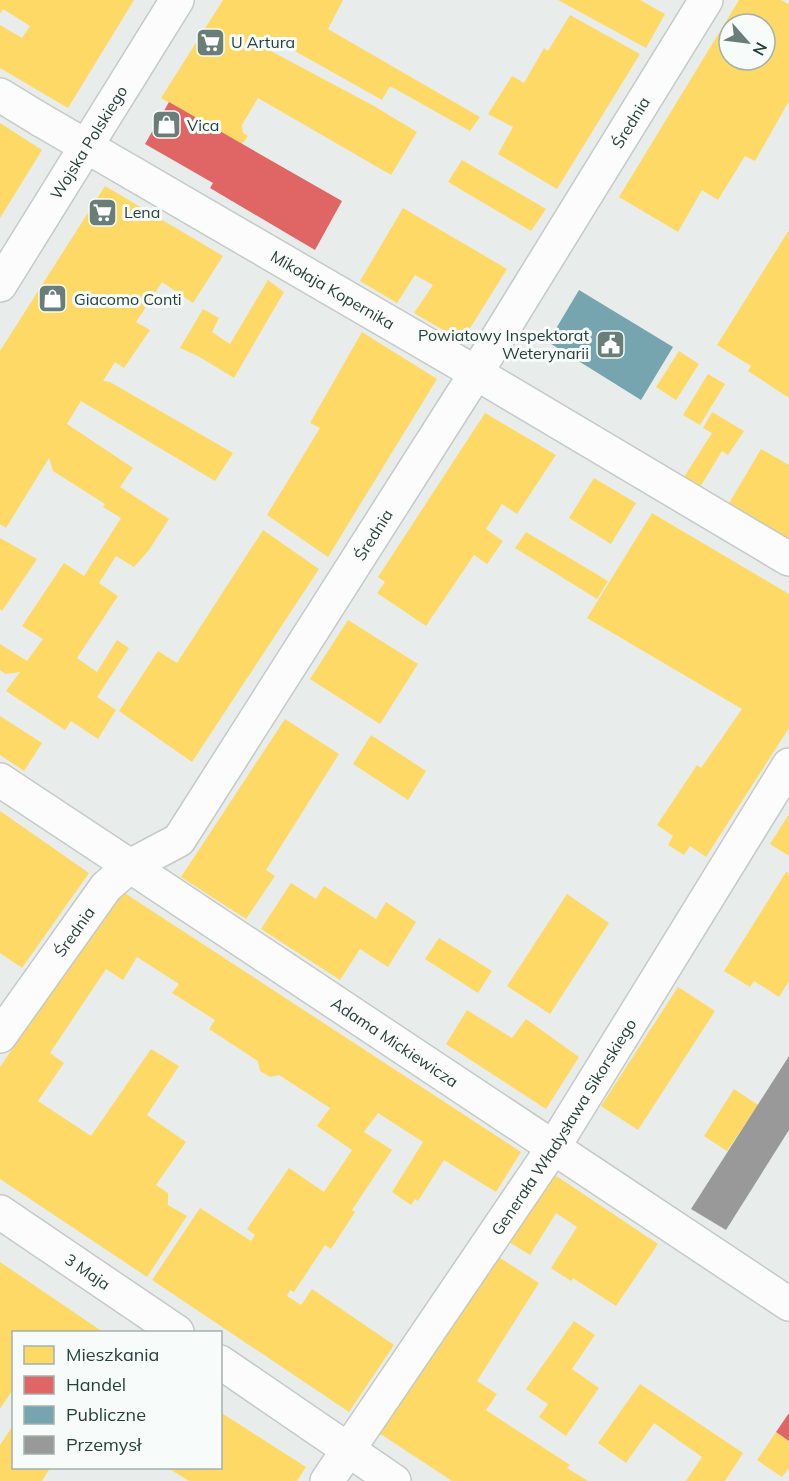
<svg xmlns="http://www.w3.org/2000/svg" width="789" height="1481" font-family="Mulish,sans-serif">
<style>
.homes{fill:#ffd966;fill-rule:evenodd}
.shops{fill:#e06666}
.public{fill:#76a5af}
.industry{fill:#999}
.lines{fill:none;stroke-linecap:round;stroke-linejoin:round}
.pedestrian-casing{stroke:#c5cac8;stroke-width:36}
.minor-casing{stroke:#c5cac8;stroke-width:36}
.pedestrian{stroke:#fcfcfc;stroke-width:33}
.minor{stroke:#fcfcfc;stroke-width:33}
.labels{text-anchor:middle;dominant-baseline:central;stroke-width:6;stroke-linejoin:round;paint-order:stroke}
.poi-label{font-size:16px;fill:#24423a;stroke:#f7fbf9;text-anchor:start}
.street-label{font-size:16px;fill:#24423a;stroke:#f7fbf9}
</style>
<rect width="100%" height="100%" fill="#e8edeb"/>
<g class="homes">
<path d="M0,0h134l-66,108 -68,-40v-43l22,13 8,-12 -27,-17 -3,5z"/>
<path d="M223,0h120l-15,29 152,88 -10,14 -80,-45 -8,14 -89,-50 4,-7 -13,-7 -6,11 -9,3 105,56 43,26 -26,43 -133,-77 -16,27 1,8 5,3 -6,8 -81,-46z"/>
<path d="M558,0h82l25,14 -19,34z"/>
<path d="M739,0h42l7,4 1,-2v99l-34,60 -10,-5 -27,44 -16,-10 -24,42 -59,-35zM729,24h36v36h-36z"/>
<path d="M570,15l70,39 -83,135 -59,-35 15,-27 -25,-13 24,-38 12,7 20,-35 4,3z"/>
<path d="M0,123l42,27 -42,68z"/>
<path d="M462,160l84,49 -15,22 -83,-49z"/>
<path d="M105,186l118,70 -30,47 -31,-21 -26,40 14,8 -26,38 -9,-6 -12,19 7,1 123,71 -18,28 -134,-80 -14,23 66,44 -13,19 49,32 -20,31 -15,17 -18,-11 -17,27 19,13 -41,62 20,14 20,-32 12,8 -32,49 19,13 -18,29 -27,-18 -6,9 -59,-39 14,-19 -14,2 -6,-4v-26l27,17 16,-22 -21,-13 42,-63 20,13 37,-58 -18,-11 2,-3 -52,-33 -4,-13 -43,70 -6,-4v-173z"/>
<path d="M403,208l104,61 -45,72 -48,-28 19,-28 -18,-10 -18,28 -37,-22z"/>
<path d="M789,230v168l-41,-27 3,-5 -34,-21z"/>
<path d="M268,280l16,12 -50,86 -36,-22 -18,-8 23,-39 16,9 -7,14 18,12z"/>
<path d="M362,332l75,47 -109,178 -61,-42 53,-87 -10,-5z"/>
<path d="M679,351l20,13 -23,36 -20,-13z"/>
<path d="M708,374l17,10 -25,41 -17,-10z"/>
<path d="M712,412l32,19 -16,24 -6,-4 -22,36 -16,-10 28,-44 -9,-5z"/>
<path d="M485,413l71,42 -39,59 -15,-10 -16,25 17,12 -16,23 -13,-9 -48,71 -49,-33 8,-11 -7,-5z"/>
<path d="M761,449l28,16v76l-61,-36z"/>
<path d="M594,478l42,25 -25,41 -42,-26z"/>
<path d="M652,513l137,81v134l-83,129 -16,-11 -6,9 -16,-10 5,-9 -16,-11 40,-60 4,3 41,-59 -155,-91z"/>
<path d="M263,530l56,39 -127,193 -73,-51 39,-60 19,12z"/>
<path d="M526,532l82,49 -11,18 -82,-51z"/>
<path d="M0,538l37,21 -35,52 -2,-2z"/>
<path d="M348,620l70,44 -38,60 -70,-45z"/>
<path d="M0,716l42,27 -18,28 -24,-16z"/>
<path d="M285,719l54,35 -73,116 9,6 -29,43 -65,-42z"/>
<path d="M371,735l55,36 -18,29 -55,-36z"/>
<path d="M0,811l89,62 -67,95 -22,-15z"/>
<path d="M789,814v42l-19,-12z"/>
<path d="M786,872l3,1v108l-10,16 -25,-16 -4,6 -26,-16z"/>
<path d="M291,883l25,16 8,-13 52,33 10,-17 30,20 -28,45 -28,-18 -20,31 -79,-51z"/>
<path d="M120,890l401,262 -25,40 -52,-32 -26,41 -3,-2 -4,6 -19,-13 31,-50 -45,-29 -14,19 28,18 -40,60 3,2 -24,37 -6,-4 -31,47 -4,-2 -3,6 14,9 11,-16 82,56 -45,67 -197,-132 48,-72 51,33 4,-6 -8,-6 42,-61 35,24 28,-42 -35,-24 13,-18 -51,-33 -9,2 -10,-6 -2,-10 -49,-32 6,-9 -43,-27 7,-9 -42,-27 -14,23 -17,-11 -56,84 14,10 -26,38 53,35 60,-87 28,17 -32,49 39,27 -30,43 12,8v12l19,11 -40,61 -147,-98v-112z"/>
<path d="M567,894l42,29 -59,91 -43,-28z"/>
<path d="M439,938l53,33 -14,22 -53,-34z"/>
<path d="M678,987l37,24 -77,119 -37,-24z"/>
<path d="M467,1010l45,28 14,-19 53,38 -33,52 -100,-65z"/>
<path d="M734,1089l24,16 -31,46 -23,-15z"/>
<path d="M552,1173l106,71 -42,62 -43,-28 -2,3 -20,-13 26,-41 -21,-14 -26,42 -23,-14z"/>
<path d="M497,1256l42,27 -62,98 20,13 -11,16 84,55 -3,3 21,13h-136l-73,-48z"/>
<path d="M0,1262l103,70h-89v56l-14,21z"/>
<path d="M574,1321l21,14 -23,34 27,19 -33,48 -27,-19 9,-13 -22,-15z"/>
<path d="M640,1384l103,69 -18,28h-39l16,-24 -48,-34 -28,40 -28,-20z"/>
<path d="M220,1412l86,55 -9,14h-108l-21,-13h52z"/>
<path d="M14,1424v44h36l-8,13h-42v-36z"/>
<path d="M776,1432l13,9v27l-7,9 -25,-17z"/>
</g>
<g class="shops">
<path d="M169,102l173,99 -27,49 -105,-62 3,-5 -68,-39z"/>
<path d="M789,1413v28l-13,-9z"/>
</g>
<path class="public" d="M579,290l94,57 -32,53 -93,-58z"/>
<path class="industry" d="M789,1056v74l-63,100 -35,-21z"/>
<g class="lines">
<defs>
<g id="pedestrian">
<path d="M41,120l93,54"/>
<path id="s1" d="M0,285l177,-285"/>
<path d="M0,780l130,86"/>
</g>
<g id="minor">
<path d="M0,95l41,25"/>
<path id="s2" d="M134,174l342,199 313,186"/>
<path id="s3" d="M130,866l659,438"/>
<path id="s4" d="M0,1036l106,-149 24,-21 49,-26 297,-467 230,-373"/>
<path id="s5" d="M0,1212l177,120"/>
<path d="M220,1362l174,119"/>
<path id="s6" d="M327,1481l226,-333 236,-383"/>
</g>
</defs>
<use href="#pedestrian" class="pedestrian-casing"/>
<use href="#minor" class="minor-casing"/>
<use href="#pedestrian" class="pedestrian"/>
<use href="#minor" class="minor"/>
</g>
<defs>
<symbol id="supermarket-square" viewBox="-11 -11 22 22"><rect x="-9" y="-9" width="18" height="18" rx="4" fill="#697e78" stroke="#f7fbf9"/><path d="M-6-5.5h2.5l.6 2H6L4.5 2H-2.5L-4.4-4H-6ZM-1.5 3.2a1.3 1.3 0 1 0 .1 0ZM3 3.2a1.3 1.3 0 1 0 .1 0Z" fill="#fff"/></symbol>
<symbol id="shop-square" viewBox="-11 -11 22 22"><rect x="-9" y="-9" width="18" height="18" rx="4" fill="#697e78" stroke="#f7fbf9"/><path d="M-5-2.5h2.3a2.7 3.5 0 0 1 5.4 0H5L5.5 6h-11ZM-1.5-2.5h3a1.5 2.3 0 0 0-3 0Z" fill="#fff"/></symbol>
<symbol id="civic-square" viewBox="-11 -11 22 22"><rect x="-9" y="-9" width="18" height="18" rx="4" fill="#697e78" stroke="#f7fbf9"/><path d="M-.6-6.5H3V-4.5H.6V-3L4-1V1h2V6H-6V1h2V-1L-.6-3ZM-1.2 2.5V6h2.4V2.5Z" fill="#fff"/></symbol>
</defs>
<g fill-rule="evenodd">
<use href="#supermarket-square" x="194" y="26" width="33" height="33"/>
<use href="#shop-square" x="150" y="108" width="33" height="33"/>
<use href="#supermarket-square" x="86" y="196" width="33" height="33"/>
<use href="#shop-square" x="36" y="282" width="33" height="33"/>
<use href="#civic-square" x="594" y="328" width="33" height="33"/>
</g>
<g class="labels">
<g class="poi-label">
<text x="231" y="42">U Artura</text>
<text x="187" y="125">Vica</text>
<text x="124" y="212">Lena</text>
<text x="74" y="299">Giacomo Conti</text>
<text x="589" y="335" text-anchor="end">Powiatowy Inspektorat<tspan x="589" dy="18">Weterynarii</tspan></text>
</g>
<g class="street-label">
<text stroke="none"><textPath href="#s4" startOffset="1118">Średnia</textPath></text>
<text stroke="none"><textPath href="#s1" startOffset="168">Wojska Polskiego</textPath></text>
<text stroke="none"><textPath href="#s2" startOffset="230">Mikołaja Kopernika</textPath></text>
<text stroke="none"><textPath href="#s4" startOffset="632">Średnia</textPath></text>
<text stroke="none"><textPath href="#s4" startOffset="128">Średnia</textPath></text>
<text stroke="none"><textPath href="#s3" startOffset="318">Adama Mickiewicza</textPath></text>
<text stroke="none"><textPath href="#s6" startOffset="426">Generała Władysława Sikorskiego</textPath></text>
<text stroke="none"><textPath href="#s5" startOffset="106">3 Maja</textPath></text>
</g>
</g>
<rect x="12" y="1331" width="210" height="138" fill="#f7fbf9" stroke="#a3b1ad" stroke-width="1.5"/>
<rect x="24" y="1346" width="30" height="18" fill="#ffd966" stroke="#a3b1ad" stroke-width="1.5"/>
<text x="66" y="1361" font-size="18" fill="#24423a">Mieszkania</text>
<rect x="24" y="1376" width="30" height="18" fill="#e06666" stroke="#a3b1ad" stroke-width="1.5"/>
<text x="66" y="1391" font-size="18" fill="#24423a">Handel</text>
<rect x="24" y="1406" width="30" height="18" fill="#76a5af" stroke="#a3b1ad" stroke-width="1.5"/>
<text x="66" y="1421" font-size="18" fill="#24423a">Publiczne</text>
<rect x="24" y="1436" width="30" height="18" fill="#999999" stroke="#a3b1ad" stroke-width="1.5"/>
<text x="66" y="1451" font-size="18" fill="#24423a">Przemysł</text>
<g transform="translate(747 42) rotate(118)"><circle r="28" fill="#f7fbf9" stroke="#a3b1ad" stroke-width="1.5"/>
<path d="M0-4.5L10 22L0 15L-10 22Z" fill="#697e78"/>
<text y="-9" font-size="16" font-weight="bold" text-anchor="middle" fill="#24423a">N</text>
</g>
</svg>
